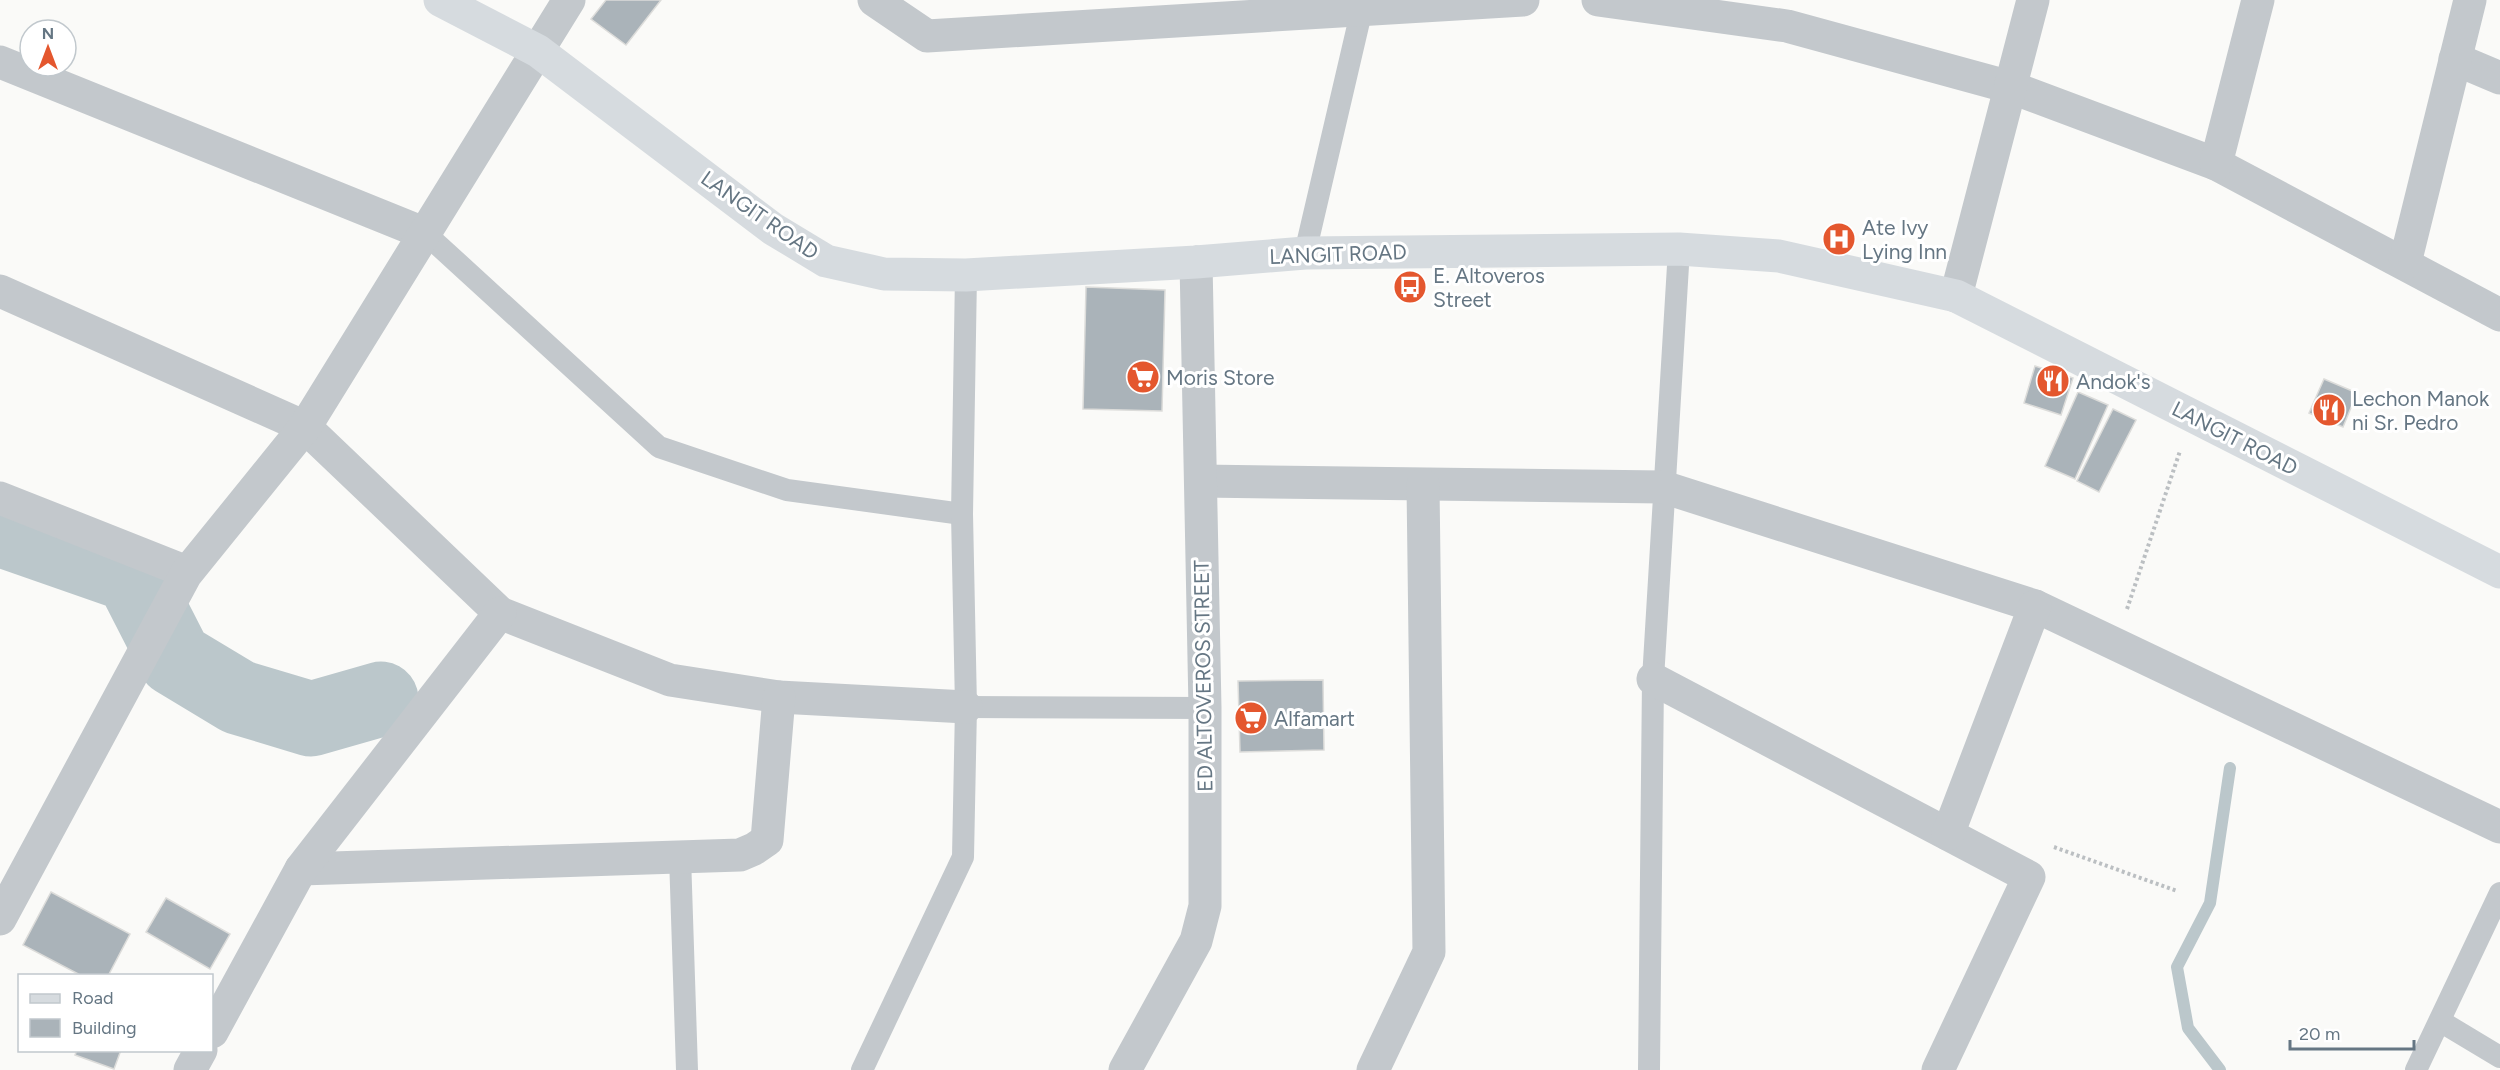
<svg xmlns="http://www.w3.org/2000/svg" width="2500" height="1070" font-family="Figtree,sans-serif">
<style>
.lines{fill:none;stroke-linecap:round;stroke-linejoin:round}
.stream{stroke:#bbc7cb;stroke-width:12}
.river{stroke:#bbc7cb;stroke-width:75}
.building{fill:#aab3b9;stroke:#dcdcda;stroke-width:1.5}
.path{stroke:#bbbfc2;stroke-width:4;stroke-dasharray:3 3;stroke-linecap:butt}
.service{stroke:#c3c8cc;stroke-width:22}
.minor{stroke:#c3c8cc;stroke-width:33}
.tertiary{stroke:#c3c8cc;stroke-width:33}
.secondary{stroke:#d6dbdf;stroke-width:33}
.labels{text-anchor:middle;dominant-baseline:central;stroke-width:6;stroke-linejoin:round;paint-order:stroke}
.street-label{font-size:21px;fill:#657683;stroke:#fff}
.poi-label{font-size:21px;fill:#657683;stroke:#fff;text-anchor:start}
</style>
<rect width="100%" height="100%" fill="#fafaf8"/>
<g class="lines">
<path class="stream" d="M2220,1070l-32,-42 -11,-61 33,-64 20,-135"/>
<path class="river" d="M0,529l132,46 43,84 63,38 73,22 70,-20"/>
</g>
<g class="building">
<path d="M606,0h55l-35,45 -35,-26z"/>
<path d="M1086,287l79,3 -3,121 -79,-2z"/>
<path d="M2035,366l38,12 -12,37 -37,-12z"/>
<path d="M2324,379l33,14 -14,34 -34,-14z"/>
<path d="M2078,392l30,13 -33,74 -30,-13z"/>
<path d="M2113,409l23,11 -37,72 -22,-11z"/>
<path d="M1323,680l1,70 -84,2 -2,-71z"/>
<path d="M51,892l79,42 -22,42h-26l-59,-31z"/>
<path d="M166,898l64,36 -20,35 -64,-37z"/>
<path d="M77,1050h44l-7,19 -39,-14z"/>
</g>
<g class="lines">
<g class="path">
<path d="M2127,609l53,-158"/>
<path d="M2054,847l123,44"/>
</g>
<g class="service">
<path d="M426,234l233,213 128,43 175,24"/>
<path d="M1305,253l59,-253"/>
<path d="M966,707l239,1"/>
<path d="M680,856l7,214"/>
<path d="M2440,1021l60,36"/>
<path d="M862,1070l101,-213 3,-150 -4,-193 4,-239"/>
<path d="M1649,1070l4,-391 26,-430"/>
<path d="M2416,1070l84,-177"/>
</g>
<g class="minor">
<path d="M874,0l53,36 596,-36"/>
<path d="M1598,0l189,26 223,61 206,77 284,151"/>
<path d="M2455,59l45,19"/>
<path d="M0,62l426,172"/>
<path d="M2216,164l42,-164"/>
<path d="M2405,263l65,-263"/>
<path d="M0,291l305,136 195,186 170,67 109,17 187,10"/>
<path d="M1956,296l77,-296"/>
<path d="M1201,481l462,6 372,119 465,221"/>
<path d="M0,498l187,74"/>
<path d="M1653,679l376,198 -91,193"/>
<path d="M1948,834l87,-228"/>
<path d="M301,869l439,-14 14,-6 13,-9 12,-143"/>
<path d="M0,919l186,-345 119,-147 264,-427"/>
<path d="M212,1032l89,-163 199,-256"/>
<path d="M190,1070l11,-20"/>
<path d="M1373,1070l56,-118 -6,-467"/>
</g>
<path class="tertiary" d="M1125,1070l71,-129 9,-35v-198l-9,-446"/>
<path class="secondary" d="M440,0l98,51 235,178 53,32 58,13 82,1 230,-13 109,-9 374,-4 100,7 177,40 544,276"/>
</g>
<defs>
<symbol id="hospital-disc" viewBox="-11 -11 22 22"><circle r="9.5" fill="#e4572e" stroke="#fff"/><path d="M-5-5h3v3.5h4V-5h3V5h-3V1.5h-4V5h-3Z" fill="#fff"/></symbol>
<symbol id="bus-disc" viewBox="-11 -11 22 22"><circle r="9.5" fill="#e4572e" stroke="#fff"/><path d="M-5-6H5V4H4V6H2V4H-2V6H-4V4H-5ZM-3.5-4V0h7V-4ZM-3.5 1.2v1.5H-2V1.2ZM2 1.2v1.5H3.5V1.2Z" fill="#fff"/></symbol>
<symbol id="supermarket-disc" viewBox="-11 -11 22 22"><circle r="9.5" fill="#e4572e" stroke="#fff"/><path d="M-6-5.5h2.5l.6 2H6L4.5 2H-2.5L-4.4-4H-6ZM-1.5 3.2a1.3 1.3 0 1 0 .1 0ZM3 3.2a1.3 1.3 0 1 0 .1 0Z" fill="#fff"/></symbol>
<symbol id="restaurant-disc" viewBox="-11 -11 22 22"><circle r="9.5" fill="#e4572e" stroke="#fff"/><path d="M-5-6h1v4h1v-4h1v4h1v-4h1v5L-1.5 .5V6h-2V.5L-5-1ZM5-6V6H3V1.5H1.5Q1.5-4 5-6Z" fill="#fff"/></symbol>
</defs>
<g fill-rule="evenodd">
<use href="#hospital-disc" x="1820" y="220" width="38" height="38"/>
<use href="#bus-disc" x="1391" y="268" width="38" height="38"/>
<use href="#supermarket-disc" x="1124" y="358" width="38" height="38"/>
<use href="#restaurant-disc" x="2034" y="362" width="38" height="38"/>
<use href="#restaurant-disc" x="2310" y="391" width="38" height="38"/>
<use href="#supermarket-disc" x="1232" y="699" width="38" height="38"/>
</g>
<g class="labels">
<g class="street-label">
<text transform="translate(760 215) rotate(35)">LANGIT ROAD</text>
<text transform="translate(1338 254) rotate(-2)">LANGIT ROAD</text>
<text transform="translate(2235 438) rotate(27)">LANGIT ROAD</text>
<text transform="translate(1203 676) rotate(-91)">ED ALTOVEROS STREET</text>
</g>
<g class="poi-label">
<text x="1862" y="227">Ate Ivy<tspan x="1862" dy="24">Lying Inn</tspan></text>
<text x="1433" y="275">E. Altoveros<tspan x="1433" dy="24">Street</tspan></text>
<text x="1166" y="377">Moris Store</text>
<text x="2076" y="381">Andok's</text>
<text x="2352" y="398">Lechon Manok<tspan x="2352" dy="24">ni Sr. Pedro</tspan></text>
<text x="1274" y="718">Alfamart</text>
</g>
</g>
<rect x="18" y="974" width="195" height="78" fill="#ffffff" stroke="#c1c8cd" stroke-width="1.5"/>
<rect x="30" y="994" width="30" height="9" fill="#d6dbdf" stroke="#c1c8cd" stroke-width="1.5"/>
<text x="72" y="1004" font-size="18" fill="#657683">Road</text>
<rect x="30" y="1019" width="30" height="18" fill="#aab3b9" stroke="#c1c8cd" stroke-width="1.5"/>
<text x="72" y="1034" font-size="18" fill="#657683">Building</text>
<g transform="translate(48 48)"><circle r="28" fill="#ffffff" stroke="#c1c8cd" stroke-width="1.5"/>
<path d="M0-4.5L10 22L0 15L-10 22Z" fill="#e4572e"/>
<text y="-9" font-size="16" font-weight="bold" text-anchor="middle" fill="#657683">N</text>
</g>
<path d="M2290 1040v9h124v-9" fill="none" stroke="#657683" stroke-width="3"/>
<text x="2299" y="1040" font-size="18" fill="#657683" stroke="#ffffff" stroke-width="4.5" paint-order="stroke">20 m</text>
</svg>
